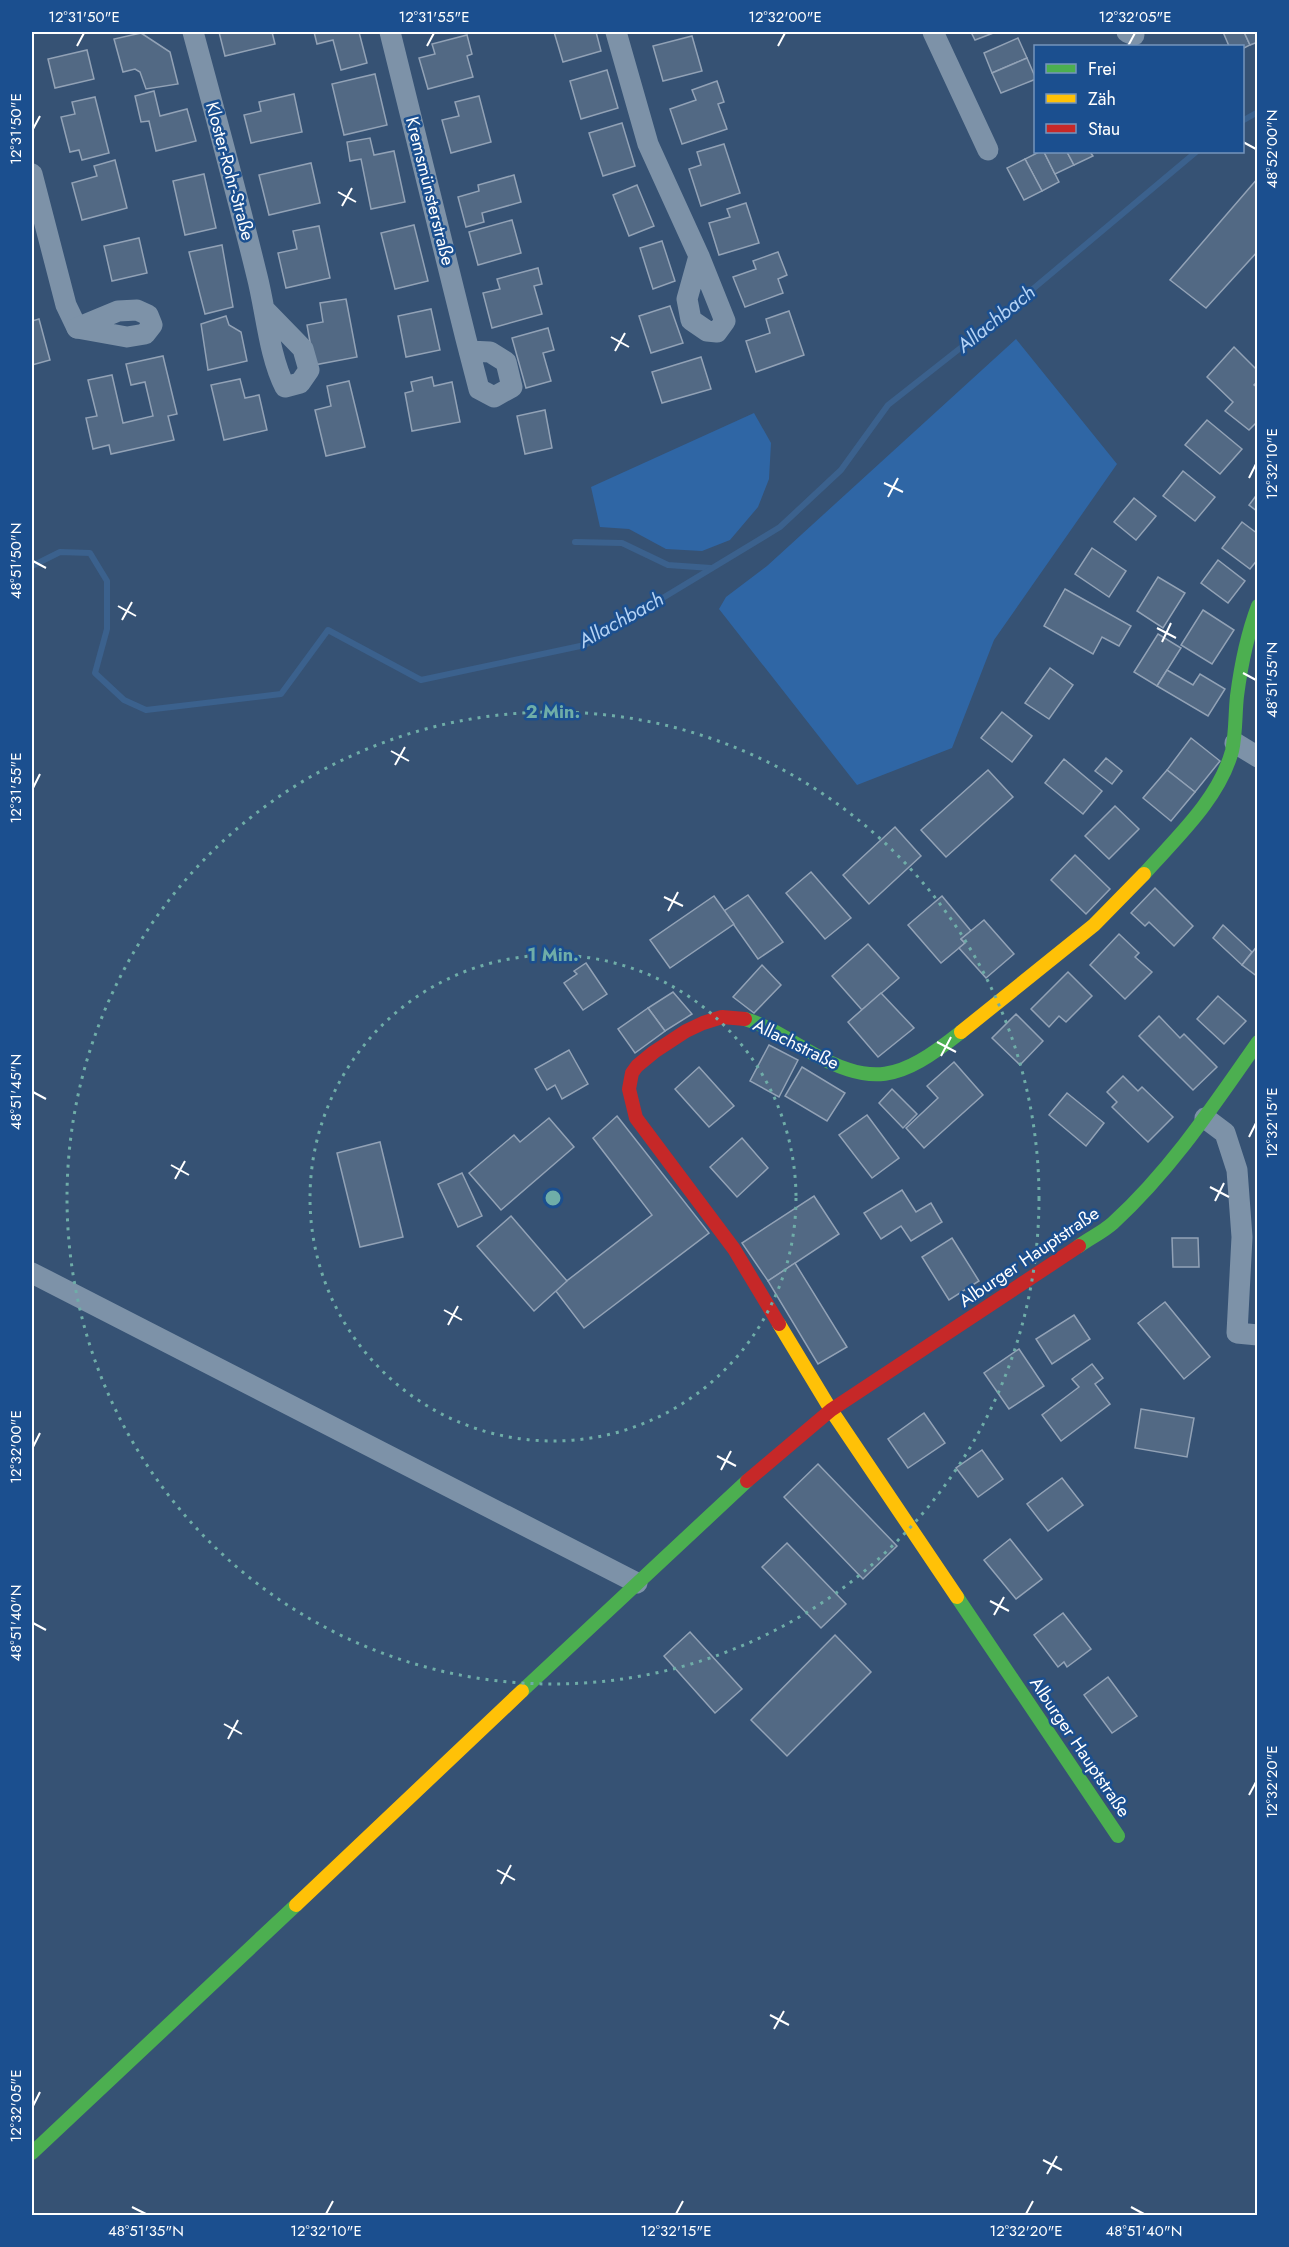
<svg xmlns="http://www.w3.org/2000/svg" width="1289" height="2247" font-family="Jost,sans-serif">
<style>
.green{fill:#2f66a5}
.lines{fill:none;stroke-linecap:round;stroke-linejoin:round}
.stream{stroke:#3b618d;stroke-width:6}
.building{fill:#526984;stroke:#92a2b6;stroke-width:1.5}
.street{stroke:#7d92a8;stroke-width:21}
.fast{stroke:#4caf50;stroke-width:14}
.slow{stroke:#ffc107;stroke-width:14}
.jam{stroke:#c62828;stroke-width:14}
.ticks{fill:none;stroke:#fff;stroke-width:2}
.ring{fill:none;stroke:#6fada8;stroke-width:3;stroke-dasharray:3 6}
.labels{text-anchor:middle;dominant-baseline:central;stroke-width:5;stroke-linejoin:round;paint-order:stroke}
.street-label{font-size:18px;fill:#fff;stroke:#1b4f8f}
.water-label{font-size:20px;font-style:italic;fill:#b5d3f5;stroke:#1b4f8f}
.centre{fill:#6fada8;stroke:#1b4f8f;stroke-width:3}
.ring-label{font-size:18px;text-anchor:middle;font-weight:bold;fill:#6fada8;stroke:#1b4f8f;stroke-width:5;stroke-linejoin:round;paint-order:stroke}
.neatline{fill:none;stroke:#fff;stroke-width:2}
.ticks-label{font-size:15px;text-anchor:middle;fill:#fff}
</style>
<rect width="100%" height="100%" fill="#365274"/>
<g class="green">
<path d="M1016,339l101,125 -123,176 -42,108 -95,37 -138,-176 7,-12 41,-31z"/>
<path d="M754,413l17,30 -2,36 -11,28 -28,33 -28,11 -36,-2 -37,-20 -29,-2 -9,-40z"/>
</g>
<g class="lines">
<g class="stream">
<path d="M1242,121l16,-9"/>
<path d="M575,542l47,1 46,22 43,3"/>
<path d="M32,566l28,-14 30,1 17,28v48l-12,44 29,27 22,10 135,-16 47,-64 93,50 164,-35 195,-118 61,-57 47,-65 108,-85 200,-168"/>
</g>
</g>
<g class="building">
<path d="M219,32h53l3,12 -50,12z"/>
<path d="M314,32h45l8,31 -26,7 -8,-30 -16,4z"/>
<path d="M554,32h42l5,19 -38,11z"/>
<path d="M971,32h25l-21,8z"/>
<path d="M1223,32h21l6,13 -8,4v-3h-13z"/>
<path d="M1244,32h14v10l-8,3z"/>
<path d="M141,33l29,19 8,32 -32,5 -6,-17 -5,-3 -12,3 -9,-33z"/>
<path d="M467,35l5,19 -5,2 6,21 -45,12 -9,-31 16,-4 -3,-10z"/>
<path d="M692,36l10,35 -39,10 -10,-35z"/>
<path d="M1018,38l9,20 -35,15 -8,-20z"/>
<path d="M87,50l7,29 -39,9 -7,-29z"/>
<path d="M1027,58l9,21 -35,14 -9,-20z"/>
<path d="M607,70l11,38 -37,11 -11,-38z"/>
<path d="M375,74l12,51 -43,10 -12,-51z"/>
<path d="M717,81l7,21 -6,2 9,25 -45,15 -12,-35 26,-9 -4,-10z"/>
<path d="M154,91l6,25 27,-7 9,32 -40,10 -7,-30 -8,1 -6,-26z"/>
<path d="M294,94l8,38 -51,11 -7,-28 17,-4 -2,-9z"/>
<path d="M479,96l12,46 -40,11 -9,-33 17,-4 -4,-14z"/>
<path d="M95,97l14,56 -27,7 -3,-10 -9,2 -9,-35 14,-3 -3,-12z"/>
<path d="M622,123l13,43 -32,10 -14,-43z"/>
<path d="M370,138l4,17 20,-4 11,51 -34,7 -10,-50 -11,2 -3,-19z"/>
<path d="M724,144l16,49 -39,13 -12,-37 12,-4 -4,-13z"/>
<path d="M1039,152h5l15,30 -17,9 -17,-32z"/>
<path d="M1044,152h23l7,13 -19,9z"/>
<path d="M1067,152h23l3,4 -19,9z"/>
<path d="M1025,159l17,32 -18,9 -17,-32z"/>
<path d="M115,160l12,48 -45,12 -10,-37 25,-7 -3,-10z"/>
<path d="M311,163l9,40 -51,12 -10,-40z"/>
<path d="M204,174l12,54 -31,7 -12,-54z"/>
<path d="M514,175l7,27 -39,11 2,9 -18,5 -8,-30 21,-6 -1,-6z"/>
<path d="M1258,178v73l-52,57 -36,-28z"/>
<path d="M637,185l17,41 -25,10 -16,-41z"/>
<path d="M746,203l13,40 -40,12 -10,-32 21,-6 -3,-8z"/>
<path d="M512,220l9,33 -43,12 -9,-33z"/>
<path d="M414,225l14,56 -33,8 -14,-56z"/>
<path d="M319,226l11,52 -44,10 -8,-35 19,-4 -4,-18z"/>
<path d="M139,238l8,35 -35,8 -8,-35z"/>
<path d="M662,241l13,40 -22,8 -13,-41z"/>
<path d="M222,245l11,62 -28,7 -16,-62z"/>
<path d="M778,252l9,23 -9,4 5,14 -38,14 -12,-30 23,-8 -3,-8z"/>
<path d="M538,268l4,16 -8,2 8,28 -50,14 -9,-35 17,-4 -3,-10z"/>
<path d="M346,299l11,58 -43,8 -7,-40 16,-3 -3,-19z"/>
<path d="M670,306l13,37 -32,10 -12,-37z"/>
<path d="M431,309l9,41 -34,7 -8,-41z"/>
<path d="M789,311l15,44 -48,17 -10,-31 24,-8 -4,-14z"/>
<path d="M226,316l3,9 12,7 6,29 -39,9 -7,-46z"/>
<path d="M39,319l11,41 -18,5v-44z"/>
<path d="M548,328l6,22 -11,3 8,28 -25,7 -14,-50z"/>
<path d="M1234,347l24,24v10l-4,4 4,3v33l-9,9 -24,-19 8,-9 -26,-25z"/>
<path d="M163,356l14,58 -9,2 6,24 -63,14 -2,-9 -16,4 -7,-31 11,-2 -9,-36 24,-5 11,48 30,-7 -8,-34 -14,3 -5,-21z"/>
<path d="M701,357l10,32 -49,14 -10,-31z"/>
<path d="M432,377l2,9 18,-4 8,40 -48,9 -7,-38 8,-2 -2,-9z"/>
<path d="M240,379l5,19 14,-3 8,35 -43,10 -13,-55z"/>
<path d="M349,381l16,66 -39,9 -11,-46 16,-4 -4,-20z"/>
<path d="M545,410l7,38 -27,6 -8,-38z"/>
<path d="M1207,420l35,29 -22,25 -35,-29z"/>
<path d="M1183,471l32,26 -20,24 -32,-25z"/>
<path d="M1258,493v19l-9,-7z"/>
<path d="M1134,498l22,18 -20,24 -22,-18z"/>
<path d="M1242,522l16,12v25l-8,10 -28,-21z"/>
<path d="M1092,548l34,23 -17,26 -34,-23z"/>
<path d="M1218,560l27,21 -17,22 -27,-20z"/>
<path d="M1158,577l27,16 -22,35 -26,-17z"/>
<path d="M1065,589l66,37 -12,20 -17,-9 -9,17 -49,-28z"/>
<path d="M1203,610l31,20 -22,34 -31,-19z"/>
<path d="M1158,634l23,14 -24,38 -23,-14z"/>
<path d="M1050,668l23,17 -24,34 -24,-16z"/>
<path d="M1167,670l26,15 7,-11 25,15 -17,27 -51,-30z"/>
<path d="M1002,712l30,24 -20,26 -31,-24z"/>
<path d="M1191,738l29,23 -25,31 -28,-22z"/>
<path d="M1106,758l16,13 -10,13 -17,-13z"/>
<path d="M1064,759l38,32 -19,23 -38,-31z"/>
<path d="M988,770l25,27 -67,60 -25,-27z"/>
<path d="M1167,770l28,22 -24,29 -28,-23z"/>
<path d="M1115,806l24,23 -30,30 -24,-23z"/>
<path d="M895,827l26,29 -52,48 -26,-29z"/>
<path d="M1075,855l35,34 -24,25 -35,-34z"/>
<path d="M811,872l40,46 -26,21 -39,-46z"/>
<path d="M1155,888l38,38 -19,20 -25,-24 -4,4 -14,-13z"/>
<path d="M748,895l35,47 -25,17 -34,-48z"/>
<path d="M714,896l20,28 -64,44 -20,-28z"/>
<path d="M942,896l29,35 -10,8 4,4 -24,20 -33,-38z"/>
<path d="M984,920l30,34 -28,24 -27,-30 6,-5 -4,-4z"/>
<path d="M1223,925l29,27 -10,13 -29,-27z"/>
<path d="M1119,934l20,19 -4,4 17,15 -27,27 -35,-34z"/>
<path d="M868,944l31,34 -37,32 -30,-34z"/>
<path d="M1258,945v32l-16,-12z"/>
<path d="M586,963l21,31 -24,16 -19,-27 13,-9 -3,-3z"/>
<path d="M762,965l19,20 -27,28 -21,-16z"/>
<path d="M1068,972l24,24 -26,26 -7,-6 -10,11 -18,-18z"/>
<path d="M673,992l19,22 -27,17 -17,-23z"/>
<path d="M881,993l33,35 -36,29 -30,-35z"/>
<path d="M1218,996l28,25 -22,23 -27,-25z"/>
<path d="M648,1008l17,23 -30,22 -17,-24z"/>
<path d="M1016,1014l27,27 -23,24 -28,-27z"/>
<path d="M1159,1016l21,22 4,-4 33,33 -24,23 -54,-54z"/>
<path d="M769,1045l29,15 -19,37 -29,-16z"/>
<path d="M569,1050l19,34 -26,15 -7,-14 -8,5 -12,-21z"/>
<path d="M954,1062l29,33 -59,53 -18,-20 32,-30 -11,-12z"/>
<path d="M699,1067l35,39 -25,21 -34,-38z"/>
<path d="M802,1067l43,26 -18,28 -42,-25z"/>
<path d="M1123,1076l15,15 4,-4 31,30 -25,25 -36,-35 5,-5 -10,-10z"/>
<path d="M892,1089l25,25 -14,14 -24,-25z"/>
<path d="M1067,1093l37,30 -18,23 -37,-31z"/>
<path d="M867,1115l32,43 -27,20 -33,-43z"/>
<path d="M617,1116l92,117 -125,95 -29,-38 97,-75 -59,-77z"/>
<path d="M549,1118l25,29 -73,63 -32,-37 45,-38 6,7z"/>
<path d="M742,1138l26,30 -31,29 -27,-30z"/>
<path d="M380,1142l23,95 -43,10 -23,-94z"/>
<path d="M462,1173l20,43 -24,11 -20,-43z"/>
<path d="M902,1190l14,22 15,-9 11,19 -31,19 -10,-15 -20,13 -17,-26z"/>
<path d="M814,1196l25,38 -71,47 -26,-38z"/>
<path d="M511,1216l56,65 -33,30 -57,-65z"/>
<path d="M952,1238l27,43 -30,19 -27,-43z"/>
<path d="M1172,1238h26l1,29h-26z"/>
<path d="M795,1263l52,84 -29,17 -50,-83z"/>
<path d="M1165,1302l45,55 -26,22 -46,-56z"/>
<path d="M1074,1315l16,24 -38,25 -16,-25z"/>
<path d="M1019,1349l25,37 -35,23 -25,-36z"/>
<path d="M1092,1364l11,14 -8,6 15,20 -49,37 -19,-26 37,-28 -7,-8z"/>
<path d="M1141,1409l53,9 -7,39 -52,-9z"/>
<path d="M924,1413l21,30 -37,25 -20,-29z"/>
<path d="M982,1450l21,29 -25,18 -22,-29z"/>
<path d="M818,1464l79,82 -34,33 -79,-82z"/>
<path d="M1062,1478l21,27 -35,26 -21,-27z"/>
<path d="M1010,1539l32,40 -26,20 -32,-39z"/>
<path d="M787,1543l59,61 -25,24 -59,-61z"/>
<path d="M1063,1613l28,36 -24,18 -3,-5 -6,5 -24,-32z"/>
<path d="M690,1632l52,57 -27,24 -51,-57z"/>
<path d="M835,1635l36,37 -84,84 -36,-36z"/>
<path d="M1108,1677l29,39 -25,17 -28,-38z"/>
</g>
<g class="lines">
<g class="street">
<path d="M193,32c22,81 44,162 64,244 9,35 12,80 28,111l15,-4 9,-13 -6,-21 -37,-38"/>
<path d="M390,32l76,307 13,50 15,8 18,-10 -6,-25 -16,-10 -21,-1"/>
<path d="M616,32l32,112 51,112 26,65 -8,11 -10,-1 -16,-11 -4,-21 12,-43"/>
<path d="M933,32l55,118"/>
<path d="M1127,32l7,3"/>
<path d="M32,174l34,131 11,23"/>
<path d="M137,310l11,5 4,10 -7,9 -18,3 -50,-9 41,-17z"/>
<path d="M1235,743l23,14"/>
<path d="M1205,1118l20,15 12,37 5,67 -5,96 21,2"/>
<path d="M32,1273l605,310"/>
</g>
<g class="fast">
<path d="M1144,874c32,-36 75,-75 88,-123 4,-18 3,-37 5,-55 4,-31 10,-61 21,-90"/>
<path d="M745,1019c21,6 39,18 58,29 70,41 96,33 158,-16"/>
<path d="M1079,1246c11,-8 24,-14 34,-23 58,-53 101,-118 145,-181"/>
<path d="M957,1597l161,239"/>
<path d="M522,1691l225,-210"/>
<path d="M32,2153l264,-248"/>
</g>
<g class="slow">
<path d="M961,1032l133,-107 50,-51"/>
<path d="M779,1324l52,86 126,187"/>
<path d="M296,1905l226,-214"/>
</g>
<g class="jam">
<path d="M745,1019l-23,-2 -19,6 -17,8 -32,21 -17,14 -5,7 -3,16 7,29 98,131 45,75"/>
<path d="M747,1481l84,-71 248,-164"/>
</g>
</g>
<path class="ticks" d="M77,46l7,-13M427,46l7,-13M778,46l7,-13M1128,46l7,-13M33,129l7,-13M1243,142l13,7M338,192l18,10M342,206l10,-18M611,337l18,10M615,351l10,-18M1249,478l7,-14M884,483l19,9M888,497l10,-19M33,561l13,7M118,606l18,10M122,620l10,-18M1157,628l19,10M1162,642l9,-19M1243,673l13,7M391,751l18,10M395,765l10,-18M33,788l7,-14M664,897l19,9M668,911l10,-19M937,1042l19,10M941,1056l10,-19M33,1092l13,7M1249,1137l7,-14M171,1165l18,10M175,1179l10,-18M1210,1187l19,10M1215,1201l9,-18M444,1310l18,10M448,1325l10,-19M33,1447l7,-14M717,1456l19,10M721,1470l10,-19M990,1601l19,10M994,1615l10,-18M33,1623l13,7M224,1724l18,10M228,1739l10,-19M1249,1795l7,-13M497,1870l18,10M501,1884l10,-19M770,2015l19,10M774,2029l10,-18M33,2106l7,-14M1043,2160l19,10M1047,2174l10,-18M132,2207l14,7M1131,2207l13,7M326,2214l7,-13M676,2214l7,-13M1026,2214l7,-13"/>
<g class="ring">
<circle cx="553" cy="1198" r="243"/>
<circle cx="553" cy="1198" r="486"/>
</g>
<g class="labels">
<g class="street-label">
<text transform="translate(230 171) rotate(75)">Kloster-Rohr-Straße</text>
<text transform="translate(430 191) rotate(76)">Kremsmünsterstraße</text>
<text transform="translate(796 1044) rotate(26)">Allachstraße</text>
<text transform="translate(1029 1257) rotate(-34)">Alburger Hauptstraße</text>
<text transform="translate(1080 1747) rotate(56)">Alburger Hauptstraße</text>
</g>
<g class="water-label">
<text transform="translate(996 319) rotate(-39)">Allachbach</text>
<text transform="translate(621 620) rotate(-29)">Allachbach</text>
</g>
</g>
<circle cx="553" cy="1198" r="9" class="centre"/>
<g class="ring-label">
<text x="553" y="718">2 Min.</text>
<text x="553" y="961">1 Min.</text>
</g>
<rect width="1289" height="2247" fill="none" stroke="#1b4f8f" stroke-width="66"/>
<rect x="1034" y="45" width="210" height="108" fill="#1b4f8f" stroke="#7695bc" stroke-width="1.5"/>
<rect x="1046" y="64" width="30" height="9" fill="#4caf50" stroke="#7695bc" stroke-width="1.5"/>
<text x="1088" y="75" font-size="18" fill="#ffffff">Frei</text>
<rect x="1046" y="94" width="30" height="9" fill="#ffc107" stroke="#7695bc" stroke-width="1.5"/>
<text x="1088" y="105" font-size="18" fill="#ffffff">Zäh</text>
<rect x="1046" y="124" width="30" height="9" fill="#c62828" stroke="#7695bc" stroke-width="1.5"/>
<text x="1088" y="135" font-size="18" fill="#ffffff">Stau</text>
<rect x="33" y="33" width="1223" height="2181" class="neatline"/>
<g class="ticks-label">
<text x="84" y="22">12°31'50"E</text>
<text x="434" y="22">12°31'55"E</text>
<text x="785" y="22">12°32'00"E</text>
<text x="1135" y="22">12°32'05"E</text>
<text transform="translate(16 129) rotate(-90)" y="5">12°31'50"E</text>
<text transform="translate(1272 149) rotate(-90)" y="5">48°52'00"N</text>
<text transform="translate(1272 464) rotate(-90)" y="5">12°32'10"E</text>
<text transform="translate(16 561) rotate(-90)" y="5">48°51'50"N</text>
<text transform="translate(1272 680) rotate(-90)" y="5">48°51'55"N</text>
<text transform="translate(16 788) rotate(-90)" y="5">12°31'55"E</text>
<text transform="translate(16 1092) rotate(-90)" y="5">48°51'45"N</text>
<text transform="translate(1272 1123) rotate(-90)" y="5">12°32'15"E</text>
<text transform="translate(16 1447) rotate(-90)" y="5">12°32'00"E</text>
<text transform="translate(16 1623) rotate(-90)" y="5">48°51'40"N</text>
<text transform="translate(1272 1782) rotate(-90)" y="5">12°32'20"E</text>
<text transform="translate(16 2106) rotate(-90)" y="5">12°32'05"E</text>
<text x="146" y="2236">48°51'35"N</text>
<text x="326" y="2236">12°32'10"E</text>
<text x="676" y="2236">12°32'15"E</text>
<text x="1026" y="2236">12°32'20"E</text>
<text x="1144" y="2236">48°51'40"N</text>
</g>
</svg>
